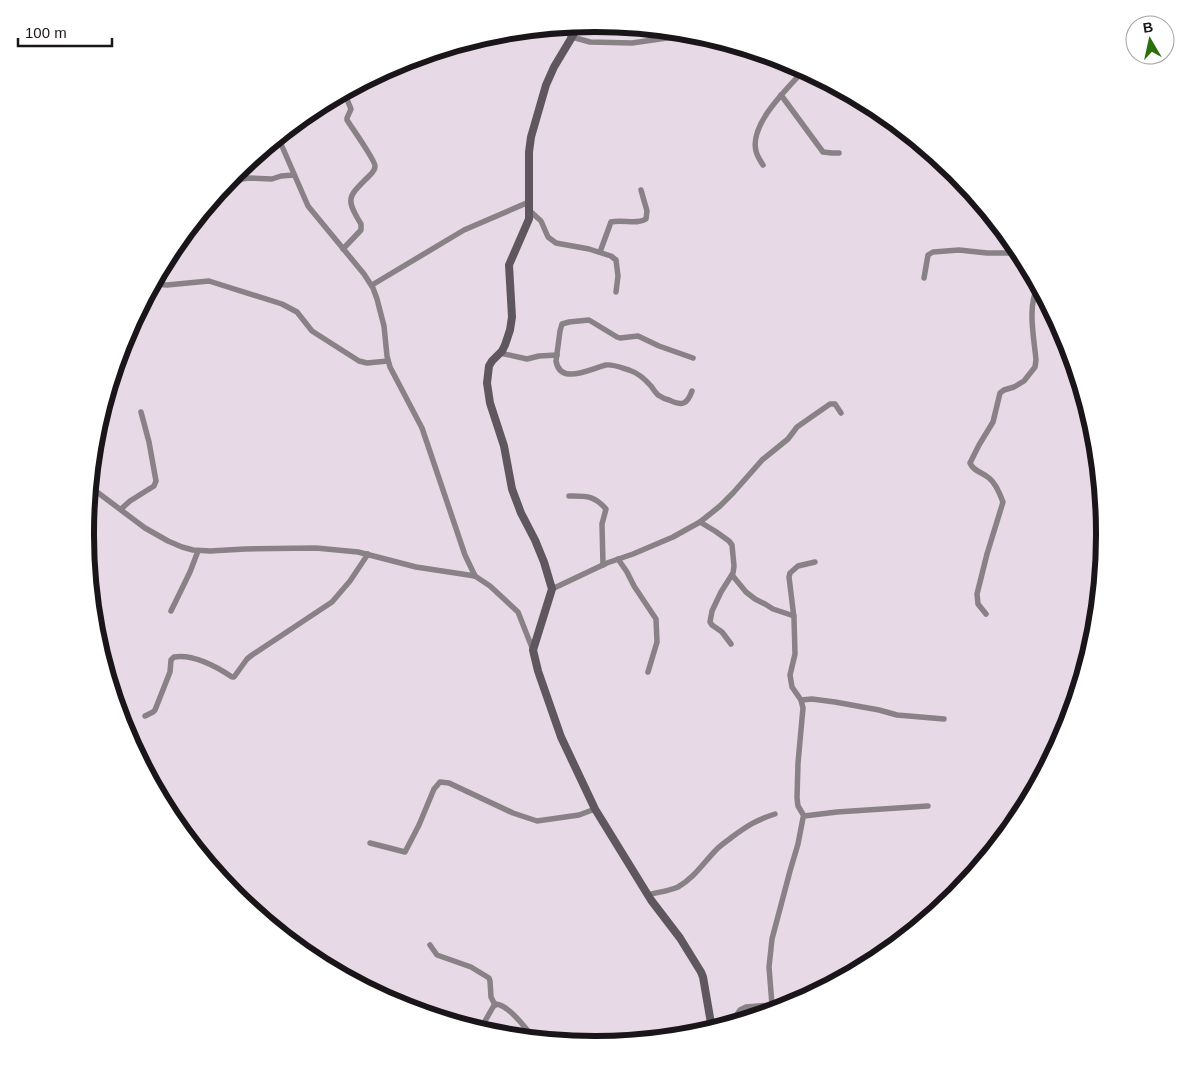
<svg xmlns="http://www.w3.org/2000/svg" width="1190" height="1068" font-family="Helvetica,sans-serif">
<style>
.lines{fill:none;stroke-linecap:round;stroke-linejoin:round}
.street{stroke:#888287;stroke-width:5.5}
.secondary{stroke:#5f575e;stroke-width:8}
.rim{fill:none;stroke:#1a1519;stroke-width:6}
</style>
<rect width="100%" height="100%" fill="#e8d9e6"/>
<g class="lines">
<g class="street">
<path d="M560,27l12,10 18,5 42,1 63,-9"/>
<path d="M781,95l42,57 9,1h7"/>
<path d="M278,137l30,69 56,68 9,14 4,11 7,27 3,30 3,11 32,61 43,127 10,21"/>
<path d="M763,165c-3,-5 -6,-9 -7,-14 -7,-27 32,-63 48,-81"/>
<path d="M205,208l17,-18 20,-11 7,-1 23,1 9,-3 13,-1"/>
<path d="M529,210l12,11 7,16 8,6 33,6 22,7 5,4 2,16 -2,16"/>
<path d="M343,249l18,-19v-6c-16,-26 -13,-27 8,-48 3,-3 6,-5 6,-10 0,-6 -23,-38 -28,-46v-2l4,-9 -7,-17"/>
<path d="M600,252l11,-30c12,-3 26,3 35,-3l1,-8 -6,-21"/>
<path d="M924,278l4,-23 5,-3 26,-2 28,3h34"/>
<path d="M153,284l14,1 42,-4 73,23 15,8 15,19 47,30 8,2 21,-2"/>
<path d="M372,285l92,-55 65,-28"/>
<path d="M500,353l27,6 12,-3 18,-1"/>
<path d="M692,391c-5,14 -10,15 -23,9 -4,-1 -8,-3 -11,-5 -3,-3 -5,-6 -7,-9 -6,-7 -13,-13 -22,-16 -7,-2 -16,-6 -23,-5 -14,3 -46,21 -50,-4l4,-30 2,-7 7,-2 20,-2 28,17 3,1 18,-2 21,10 34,12"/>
<path d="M89,486l56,42 23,13 14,6 11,3 17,1 35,-2 71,-1 42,4 58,15 59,9 15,10 28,26 15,38"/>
<path d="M569,496c17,0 25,-1 37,13l-4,15 1,41"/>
<path d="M121,509l9,-8 24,-15 2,-5 -7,-39 -8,-30"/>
<path d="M700,522l15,9 14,10 3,4 2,21 -1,7 -12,19 -9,19 -2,11 2,3 10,7 9,12"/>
<path d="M618,559l9,13 7,14 22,33 1,23 -9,30"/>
<path d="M732,575l14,17 9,7 10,5 8,5 21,7"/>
<path d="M552,589l55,-26 26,-9 40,-17 27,-15 20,-16 13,-13 29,-33 26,-21 9,-12 33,-23h5l6,9"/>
<path d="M171,611l19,-39 8,-21"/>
<path d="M986,614l-8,-10 -1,-10 10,-40 16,-52c-3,-8 -7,-19 -14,-24 -7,-6 -16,-7 -19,-15l9,-18 14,-23 7,-29 4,-3 10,-3 10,-6 11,-14 1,-7c-2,-23 -9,-53 2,-74"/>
<path d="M801,700l11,-1 23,3 44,8 18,5 47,4"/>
<path d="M145,716l8,-4 2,-2 15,-38 1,-12 3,-3c19,-3 43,10 58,20h2l13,-18 5,-4 80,-53 18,-21 18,-27"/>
<path d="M804,816l-6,-10 -1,-8 1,-35 5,-55 -2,-8 -9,-13 -2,-12 5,-21 -1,-36 -5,-41 1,-4 8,-7 17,-4"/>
<path d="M370,843l35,9 14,-27 15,-36 6,-7 9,1 64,30 24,8 42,-6 16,-6"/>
<path d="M648,895c10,-3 21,-4 30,-8 16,-9 26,-25 39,-38 4,-4 10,-8 15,-12 15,-11 24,-17 43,-23"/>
<path d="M430,945l7,10 34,12 18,11 1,3 1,16 4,8"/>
<path d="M772,1005l-3,-38 3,-28 18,-68 8,-27 5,-26 1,-2 33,-4 91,-6"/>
<path d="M731,1023l9,-13 6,-3 26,-2 7,4"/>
<path d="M480,1030l13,-23 3,-3c14,2 29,24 38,34"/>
</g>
<path class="secondary" d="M577,26l-5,11 -18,30 -8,18 -15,52 -2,15v67l-20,46 3,52 -2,13 -5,15 -3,6 -10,10 -3,5 -2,17 3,20 14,43 8,43 9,24 14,27 9,22 8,27 -19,61 5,21 23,66 34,72 56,91 29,38 21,34 2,5 9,52"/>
</g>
<path d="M0 0H1190V1068H0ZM595 32H595A501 501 0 0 1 1096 533V535A501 501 0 0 1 595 1036H595A501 501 0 0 1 94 535V533A501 501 0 0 1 595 32Z" fill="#fff" fill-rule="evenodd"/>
<path class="rim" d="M595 32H595A501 501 0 0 1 1096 533V535A501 501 0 0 1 595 1036H595A501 501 0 0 1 94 535V533A501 501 0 0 1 595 32Z"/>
<g transform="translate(1150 40) rotate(351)"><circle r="24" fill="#ffffff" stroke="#a3a1a3"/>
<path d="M0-4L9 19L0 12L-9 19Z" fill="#2a6f0b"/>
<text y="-8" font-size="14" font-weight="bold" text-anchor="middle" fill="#1a1519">B</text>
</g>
<path d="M18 38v8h94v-8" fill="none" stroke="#1a1519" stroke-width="2.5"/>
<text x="25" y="38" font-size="15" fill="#1a1519" stroke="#ffffff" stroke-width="4" paint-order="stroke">100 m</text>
</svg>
